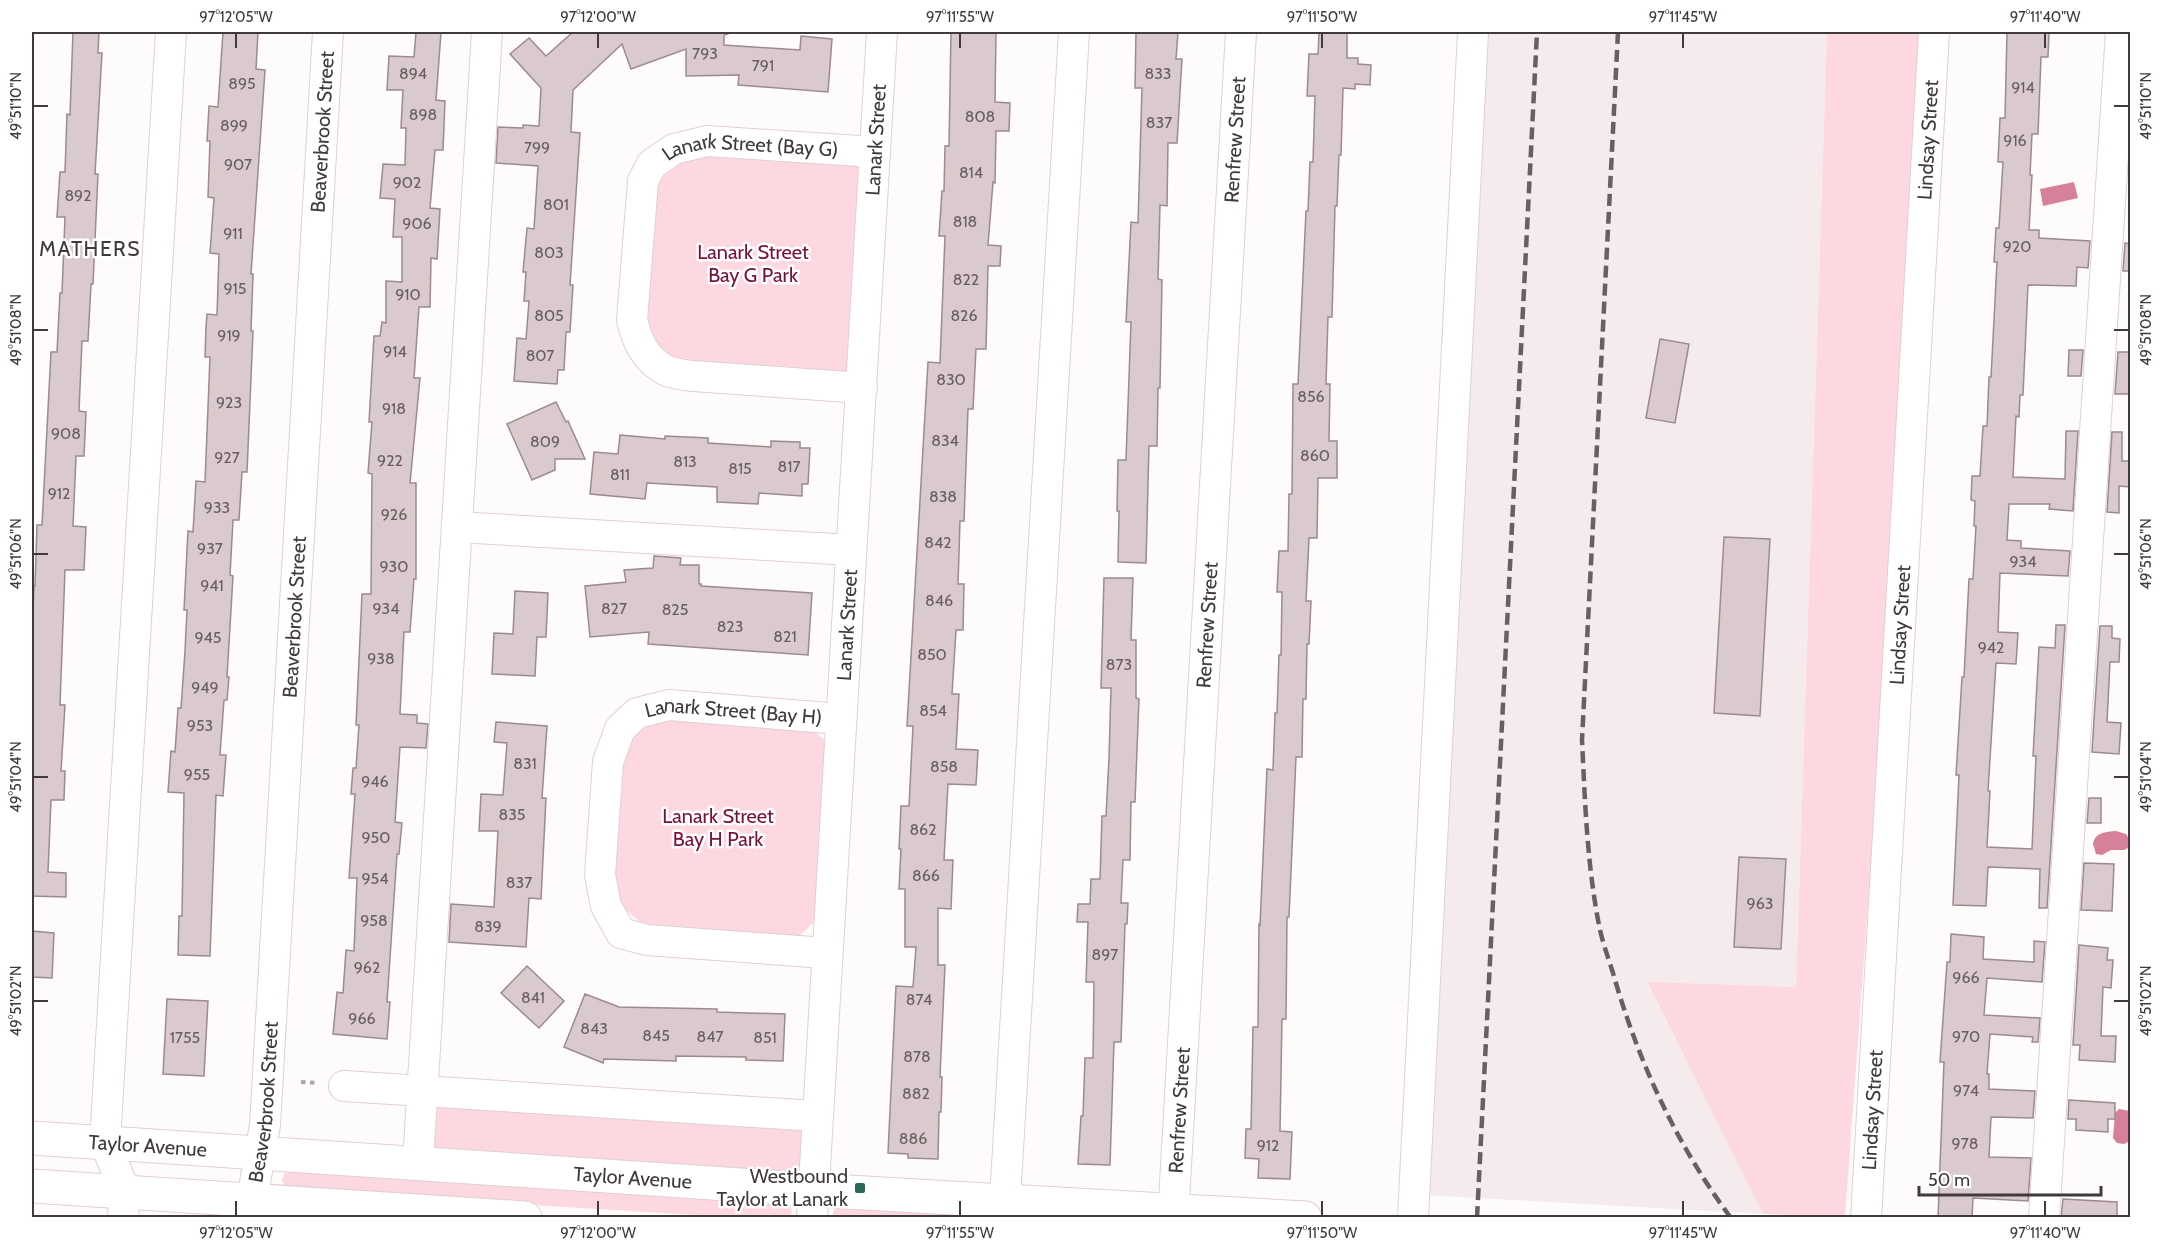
<svg xmlns="http://www.w3.org/2000/svg" width="2162" height="1249" font-family="Cabin,sans-serif">
<style>
.built{fill:#f5ebed}
.green{fill:#fdd8e0}
.water{fill:#d68197}
.building{fill:#dbcacd;stroke:#9b8b8e;stroke-width:1.5}
.lines{fill:none;stroke-linecap:round;stroke-linejoin:round}
.minor-casing{stroke:#e0cfd3;stroke-width:32}
.major-casing{stroke:#e0cfd3;stroke-width:35}
.path{stroke:#aca7a8;stroke-width:4;stroke-dasharray:4.5 4.5;stroke-linecap:butt}
.minor{stroke:#fff;stroke-width:30}
.major{stroke:#fff;stroke-width:33}
.rail{stroke:#666062;stroke-width:4.5;stroke-dasharray:12 6;stroke-linecap:butt}
.ticks{fill:none;stroke:#413a3c;stroke-width:2}
.poi-dot{fill:#296957;stroke:#fff;stroke-width:2}
.labels{text-anchor:middle;dominant-baseline:central;stroke-width:5;stroke-linejoin:round;paint-order:stroke}
.number-label{font-size:16px;fill:#685e60}
.street-label{font-size:20px;fill:#413a3c;stroke:#fff}
.park-label{font-size:20px;fill:#77113a;stroke:#fff}
.poi-label{font-size:20px;fill:#413a3c;stroke:#fff;text-anchor:end}
.neighbourhood-label{font-size:21px;letter-spacing:1.5px;fill:#413a3c;stroke:#fff}
.neatline{fill:none;stroke:#413a3c;stroke-width:2}
.ticks-label{font-size:15px;text-anchor:middle;fill:#413a3c}
</style>
<rect width="100%" height="100%" fill="#fefbfb"/>
<path class="built" d="M1481,32h346l-31,955 -149,-4 116,231 -339,-19z"/>
<g class="green">
<path d="M1827,32h105l-87,1185 -82,-3 -116,-232 149,5z"/>
<path d="M674,149l201,3 -13,236 -215,-32 -4,-175z"/>
<path d="M666,717l142,10 17,13 -10,181 -19,18 -146,-9 -29,-24 -8,-40 7,-104 16,-31z"/>
<path d="M423,1091l393,25 -4,73 -393,-26z"/>
<path d="M286,1170l503,32 3,10 -2,5h-61l-438,-27 -6,-4 -3,-6z"/>
<path d="M836,1206l253,11 -256,1v-6z"/>
</g>
<g class="water">
<path d="M2074,182l4,16 -35,8 -3,-17z"/>
<path d="M2116,831l10,3 4,6v7l-6,3h-13l-9,5 -6,-1 -3,-10c2,-12 13,-12 23,-13z"/>
<path d="M2119,1109l11,2v30l-6,3 -7,-1 -4,-5 2,-25z"/>
</g>
<g class="building">
<path d="M73,32h26l-1,21h4l-7,121h3l-5,110h-2l-3,57h-6l-3,70 7,1 -2,44h-8l-3,70 13,1 -2,43h-19l-5,135h5l-4,66h4l-1,29h-13l-3,72 18,1v24l-34,-1v-256l2,-54h1l2,-61h5l9,-173h6l3,-59h2l3,-76h-8l3,-45h5l2,-58 3,1z"/>
<path d="M223,32h35l-2,37 9,1 -14,204h2l-2,57h2l-6,141h-5l-3,48h-6l-3,55 3,1 -6,101h2l-2,23h-3l-4,55h6l-3,41 -7,-1 -6,161 -32,-1 1,-39h3l2,-123 -16,-1 3,-41 4,1 3,-44h3l4,-57 2,-41h-3l4,-79 5,1 3,-51 9,1 5,-125h-5l1,-30 1,-13 10,1 2,-61 -9,-1 4,-55 -6,-1 2,-56h-3l2,-35 9,1z"/>
<path d="M416,32h25l-5,68 9,1 -2,49h-8l-5,58 10,1 -3,50 -6,-1 -1,49h-11l-5,71h6l-10,105h6v96h-2l-4,53h-6l-4,82 17,1v8l11,1 -2,24 -26,-1 -5,75 7,1 -3,31h-2l-10,148h3l-3,37 -54,-5 4,-42 6,1 3,-43 8,1 3,-73h-8l6,-84h-4l2,-26h3l3,-43h-3l6,-131h9l1,-120 -4,-1 4,-51h-3l5,-86h6l2,-14 4,1v-42l16,1v-45h-9l2,-38 -15,-1 3,-34 22,1 1,-37h-5l2,-38h-16l2,-34 25,1z"/>
<path d="M573,32h155v2l-4,1v10l76,5 1,-14 31,3 -4,53 -90,-7 1,-10 -53,1v-27l-55,20 -9,-25 -49,46 -2,42 9,1 -10,152h3l-3,47h-4l-2,38h-6l-1,14 -43,-3 3,-43 9,1 3,-38h-5l2,-29h-3l4,-44 7,1 4,-63 -42,-3 2,-36 25,1v-3l16,1 2,-38 -31,-34 19,-16 17,18z"/>
<path d="M951,32h45l-1,70 15,1 -1,28h-13l-1,52 -2,-1 -5,63 13,1 -1,20h-12l-2,83h-10l-3,60h-5l-4,112h-4l-2,63h6l-1,46h-7l-4,64h7l-3,55 22,1 -2,35 -28,-1 -4,76h9l-2,49 -13,-1v57h7l-5,112h2l-1,35h-2l-1,47 -30,-1v-4l-20,-1 8,-167 17,1 3,-40h-11v-58h-6l2,-40h-2l2,-43h8l4,-80h-6l21,-364 12,1 5,-127h-6l3,-45h2l1,-45h4z"/>
<path d="M1136,32h42l-2,27h6l-5,84h-9l-1,63 -7,-1 -2,74 4,1 -2,108h-2l-1,58h-8l-3,117 -28,-1 1,-51h-2l1,-51h8l5,-138h-5l5,-100 7,1 4,-135h-7z"/>
<path d="M1319,32h28v26h11v6l13,1 -1,20 -15,-1v5l-12,-1 -2,67h-2l-2,51h-2l-3,111h-4l-2,67h4l-1,57h8v37h-19l-1,60h-8l-3,63h5l-2,43h-2l-1,55h-3l-1,58h-6l-7,160h-2l-1,102h-4l-2,112 12,1 -2,47 -32,-1 1,-19 -14,-1 1,-29h5l2,-102h5l1,-103 1,1 7,-156 6,1 2,-57h2l2,-58h2l1,-63h-5l2,-41h9l1,-57h3l1,-110h5l8,-173h2l2,-49h3l2,-66h-8l2,-42h9z"/>
<path d="M2007,32h42l-1,25h-7l-3,77h-6l-2,41h2l-3,55h10v8l51,3 -2,27 -11,-1 -1,19 -48,-1 -5,110h-3l-1,22 -3,-1 -3,61 52,2 1,-48h12l-5,80 -24,-2 1,-5h-41l-2,36 14,1v7l49,3 -2,25 -68,-3 -2,59 20,1 -2,31 -20,-1 -8,128h2l-3,56 45,2 4,-93h-3l6,-109 16,1 1,-23h9l-18,283h-8l1,-39 -52,-2 -2,39 -33,-1 6,-130h-3l6,-98h2l5,-98h4l3,-53h-2l1,-25 -4,-1 1,-24h8l3,-50h4l2,-49h2l6,-115h-3l2,-34h3l4,-66h-5l2,-44h5z"/>
<path d="M2125,243l5,1v27h-7z"/>
<path d="M1660,339l29,5 -14,79 -29,-5z"/>
<path d="M2069,350h14l-2,26h-13z"/>
<path d="M2118,352h12v42h-15z"/>
<path d="M556,402l10,20 2,-1 17,38h-30v11l-23,10 -25,-56z"/>
<path d="M2112,432h10v29h8v26l-11,-1v27l-12,-1z"/>
<path d="M620,435l45,4v-3l43,2v5l63,4v-6l29,1v6h10l-2,36h-6v12l-43,-3 -1,11 -41,-2v-15l-70,-4 -2,16 -55,-5 4,-42 24,2z"/>
<path d="M1724,537l46,2 -10,177 -46,-3z"/>
<path d="M654,556l27,2 -1,7h19v19h2v2l111,7 -4,62 -160,-11 1,-12 -59,5 -5,-51 41,-4 -2,-12 29,-2z"/>
<path d="M1104,578h29l-2,62h5v58l3,1 -4,103h-4l-1,58h-7l-2,43h7l-1,21h-2l-4,118h-7l-4,123 -32,-1 3,-48h2l2,-58h8l1,-76h-8l2,-60h-11l1,-18h12l1,-25h9l2,-63h4l3,-58 2,-70h-10z"/>
<path d="M515,591l33,2 -2,44h-9l-2,39 -43,-2 2,-41 19,1z"/>
<path d="M2100,626h12v12l8,1 -1,23h-9l-3,60 14,1 -2,31 -27,-2z"/>
<path d="M496,722l51,4 -5,72h4l-5,101 -12,-1 -3,49 -77,-5 2,-38 43,3 4,-76h-19l2,-37 22,1 4,-52 -13,-1z"/>
<path d="M2089,798h12v25h-14z"/>
<path d="M1739,857l47,2 -5,90 -47,-2z"/>
<path d="M2084,863l30,1 -2,47 -31,-1z"/>
<path d="M32,931l22,2 -2,45 -20,-1z"/>
<path d="M1951,934l33,3 -1,22 51,3v-21l11,1 -3,40 -55,-4 -3,37 56,3 -2,24h-6l1,-5 -43,-3 -3,40h2v15l46,2 -2,27 -42,-1 -2,40 42,1 -3,43 -55,-3 -1,20h-34l6,-156h-4l7,-100h3z"/>
<path d="M2079,945l29,3 -1,12h6l-2,28 -8,-1 -2,49h15l-1,26 -36,-2 1,-15h-7z"/>
<path d="M527,966l37,35 -25,27 -38,-35z"/>
<path d="M585,994l34,13 98,2v3l68,2 -2,47 -37,-1v-3l-70,-1v5l-72,-2 -1,4 -39,-16z"/>
<path d="M167,999l41,2 -4,75 -41,-2z"/>
<path d="M2069,1100l46,3v16h-7v13l-32,-2v-11h-8z"/>
<path d="M2063,1199l54,3v16h-56z"/>
</g>
<g class="lines">
<defs>
<g id="minor">
<path id="s1" d="M862,388l-169,-12c-9,-1 -20,-2 -28,-6 -20,-11 -28,-29 -33,-50l11,-139 9,-17 22,-15 33,-8 168,11"/>
<path d="M457,527l394,23"/>
<path id="s2" d="M826,953l-179,-13 -26,-7 -15,-27 -6,-31 8,-113 12,-33 17,-16 32,-8 171,14"/>
<path d="M344,1086l472,30"/>
<path d="M418,1163l69,-1131"/>
<path d="M1005,1200l69,-1168"/>
<path d="M123,1218l2,-26 -20,-50 66,-1110"/>
<path id="s3" d="M251,1218l1,-18 13,-75 63,-1093"/>
<path id="s4" d="M812,1218l70,-1186"/>
<path id="s5" d="M1173,1218l68,-1186"/>
<path d="M1413,1218l60,-1186"/>
<path id="s6" d="M1866,1218l68,-1186"/>
<path d="M2044,1218l77,-1186"/>
</g>
<g id="major">
<path id="s7" d="M32,1138l816,54 457,26"/>
<path d="M32,1186l493,32"/>
</g>
</defs>
<use href="#minor" class="minor-casing"/>
<use href="#major" class="major-casing"/>
<path class="path" d="M301,1082l17,1"/>
<use href="#minor" class="minor"/>
<use href="#major" class="major"/>
<g class="rail">
<path d="M1618,32l-36,708c3,62 5,124 17,185 3,16 9,32 14,48 25,88 63,171 118,245"/>
<path d="M1477,1218l60,-1186"/>
</g>
</g>
<path class="ticks" d="M236,33v15M598,33v15M960,33v15M1322,33v15M1683,33v15M2045,33v15M33,106h15M2114,106h15M33,330h15M2114,330h15M33,554h15M2114,554h15M33,777h15M2114,777h15M33,1001h15M2114,1001h15M236,1201v15M598,1201v15M960,1201v15M1322,1201v15M1683,1201v15M2045,1201v15"/>
<rect class="poi-dot" x="854" y="1182" width="12" height="12" rx="3"/>
<g class="labels">
<g class="number-label">
<text x="705" y="53">793</text>
<text x="763" y="65">791</text>
<text x="413" y="73">894</text>
<text x="1158" y="73">833</text>
<text x="242" y="83">895</text>
<text x="2023" y="87">914</text>
<text x="423" y="114">898</text>
<text x="980" y="116">808</text>
<text x="1159" y="122">837</text>
<text x="234" y="125">899</text>
<text x="2015" y="140">916</text>
<text x="537" y="147">799</text>
<text x="238" y="164">907</text>
<text x="971" y="172">814</text>
<text x="407" y="182">902</text>
<text x="78" y="195">892</text>
<text x="556" y="204">801</text>
<text x="965" y="221">818</text>
<text x="417" y="223">906</text>
<text x="233" y="233">911</text>
<text x="2017" y="246">920</text>
<text x="549" y="252">803</text>
<text x="966" y="279">822</text>
<text x="235" y="288">915</text>
<text x="408" y="294">910</text>
<text x="549" y="315">805</text>
<text x="964" y="315">826</text>
<text x="229" y="335">919</text>
<text x="395" y="351">914</text>
<text x="540" y="355">807</text>
<text x="951" y="379">830</text>
<text x="1311" y="396">856</text>
<text x="229" y="402">923</text>
<text x="394" y="408">918</text>
<text x="66" y="433">908</text>
<text x="945" y="440">834</text>
<text x="545" y="441">809</text>
<text x="1315" y="455">860</text>
<text x="227" y="457">927</text>
<text x="390" y="460">922</text>
<text x="685" y="461">813</text>
<text x="789" y="466">817</text>
<text x="740" y="468">815</text>
<text x="620" y="474">811</text>
<text x="59" y="493">912</text>
<text x="943" y="496">838</text>
<text x="217" y="507">933</text>
<text x="394" y="514">926</text>
<text x="938" y="542">842</text>
<text x="210" y="548">937</text>
<text x="2023" y="561">934</text>
<text x="394" y="566">930</text>
<text x="212" y="585">941</text>
<text x="939" y="600">846</text>
<text x="386" y="608">934</text>
<text x="614" y="608">827</text>
<text x="675" y="609">825</text>
<text x="730" y="626">823</text>
<text x="785" y="636">821</text>
<text x="208" y="637">945</text>
<text x="1991" y="647">942</text>
<text x="932" y="654">850</text>
<text x="381" y="658">938</text>
<text x="1119" y="664">873</text>
<text x="205" y="687">949</text>
<text x="933" y="710">854</text>
<text x="200" y="725">953</text>
<text x="525" y="763">831</text>
<text x="944" y="766">858</text>
<text x="197" y="774">955</text>
<text x="375" y="781">946</text>
<text x="512" y="814">835</text>
<text x="923" y="829">862</text>
<text x="376" y="837">950</text>
<text x="926" y="875">866</text>
<text x="375" y="878">954</text>
<text x="519" y="882">837</text>
<text x="1760" y="903">963</text>
<text x="374" y="920">958</text>
<text x="488" y="926">839</text>
<text x="1105" y="954">897</text>
<text x="367" y="967">962</text>
<text x="1966" y="977">966</text>
<text x="533" y="997">841</text>
<text x="919" y="999">874</text>
<text x="362" y="1018">966</text>
<text x="594" y="1028">843</text>
<text x="656" y="1035">845</text>
<text x="710" y="1036">847</text>
<text x="1966" y="1036">970</text>
<text x="185" y="1037">1755</text>
<text x="765" y="1037">851</text>
<text x="917" y="1056">878</text>
<text x="1966" y="1090">974</text>
<text x="916" y="1093">882</text>
<text x="913" y="1138">886</text>
<text x="1965" y="1143">978</text>
<text x="1268" y="1145">912</text>
</g>
<g class="street-label">
<text stroke="none"><textPath href="#s3" startOffset="1089">Beaverbrook Street</textPath></text>
<text stroke="none"><textPath href="#s4" startOffset="1080">Lanark Street</textPath></text>
<text stroke="none"><textPath href="#s5" startOffset="1080">Renfrew Street</textPath></text>
<text stroke="none"><textPath href="#s6" startOffset="1080">Lindsay Street</textPath></text>
<text stroke="none"><textPath href="#s1" startOffset="522">Lanark Street (Bay G)</textPath></text>
<text stroke="none"><textPath href="#s3" startOffset="603">Beaverbrook Street</textPath></text>
<text stroke="none"><textPath href="#s4" startOffset="594">Lanark Street</textPath></text>
<text stroke="none"><textPath href="#s5" startOffset="594">Renfrew Street</textPath></text>
<text stroke="none"><textPath href="#s6" startOffset="594">Lindsay Street</textPath></text>
<text stroke="none"><textPath href="#s2" startOffset="538">Lanark Street (Bay H)</textPath></text>
<text stroke="none"><textPath href="#s3" startOffset="117">Beaverbrook Street</textPath></text>
<text stroke="none"><textPath href="#s5" startOffset="108">Renfrew Street</textPath></text>
<text stroke="none"><textPath href="#s6" startOffset="108">Lindsay Street</textPath></text>
<text stroke="none"><textPath href="#s7" startOffset="116">Taylor Avenue</textPath></text>
<text stroke="none"><textPath href="#s7" startOffset="602">Taylor Avenue</textPath></text>
</g>
<g class="park-label">
<text x="753" y="252">Lanark Street<tspan x="753" dy="23">Bay G Park</tspan></text>
<text x="718" y="816">Lanark Street<tspan x="718" dy="23">Bay H Park</tspan></text>
</g>
<g class="poi-label">
<text x="848" y="1176">Westbound<tspan x="848" dy="23">Taylor at Lanark</tspan></text>
</g>
<g class="neighbourhood-label">
<text x="90" y="248">MATHERS</text>
</g>
</g>
<rect width="2162" height="1249" fill="none" stroke="#ffffff" stroke-width="66"/>
<path d="M1919 1186v9h182v-9" fill="none" stroke="#413a3c" stroke-width="3"/>
<text x="1928" y="1186" font-size="18" fill="#413a3c" stroke="#ffffff" stroke-width="4.5" paint-order="stroke">50 m</text>
<rect x="33" y="33" width="2096" height="1183" class="neatline"/>
<g class="ticks-label">
<text x="236" y="22">97°12'05"W</text>
<text x="598" y="22">97°12'00"W</text>
<text x="960" y="22">97°11'55"W</text>
<text x="1322" y="22">97°11'50"W</text>
<text x="1683" y="22">97°11'45"W</text>
<text x="2045" y="22">97°11'40"W</text>
<text transform="translate(16 106) rotate(-90)" y="5">49°51'10"N</text>
<text transform="translate(2146 106) rotate(-90)" y="5">49°51'10"N</text>
<text transform="translate(16 330) rotate(-90)" y="5">49°51'08"N</text>
<text transform="translate(2146 330) rotate(-90)" y="5">49°51'08"N</text>
<text transform="translate(16 554) rotate(-90)" y="5">49°51'06"N</text>
<text transform="translate(2146 554) rotate(-90)" y="5">49°51'06"N</text>
<text transform="translate(16 777) rotate(-90)" y="5">49°51'04"N</text>
<text transform="translate(2146 777) rotate(-90)" y="5">49°51'04"N</text>
<text transform="translate(16 1001) rotate(-90)" y="5">49°51'02"N</text>
<text transform="translate(2146 1001) rotate(-90)" y="5">49°51'02"N</text>
<text x="236" y="1238">97°12'05"W</text>
<text x="598" y="1238">97°12'00"W</text>
<text x="960" y="1238">97°11'55"W</text>
<text x="1322" y="1238">97°11'50"W</text>
<text x="1683" y="1238">97°11'45"W</text>
<text x="2045" y="1238">97°11'40"W</text>
</g>
</svg>
